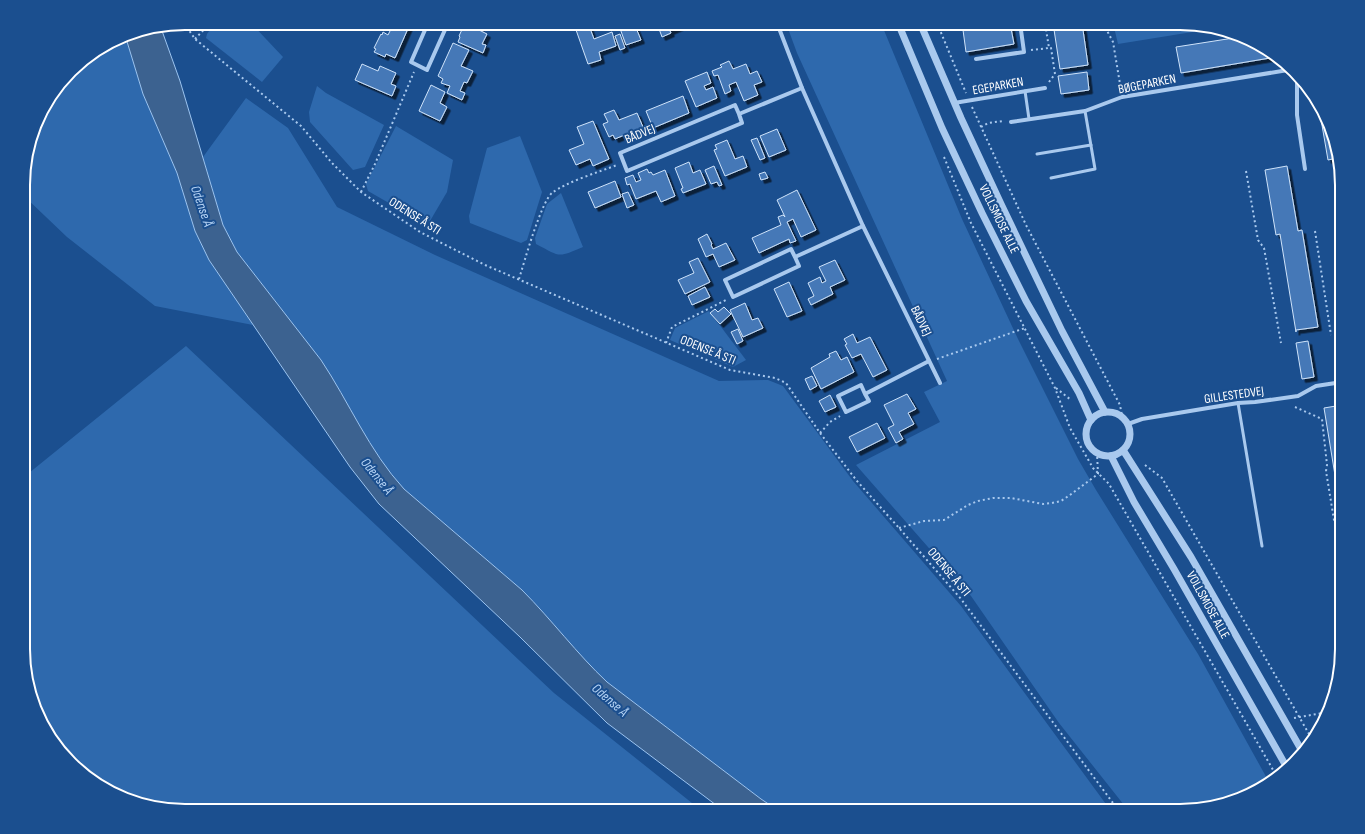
<svg xmlns="http://www.w3.org/2000/svg" width="1365" height="834" font-family="'Sofia Sans Condensed',sans-serif">
<style>
.green{fill:#2e69ad}
.water{fill:#3c6290;stroke:#9cc4f0}
.building{fill:#4478b7;stroke:#cfe3fa;filter:url(#shadow)}
.lines{fill:none;stroke-linecap:round;stroke-linejoin:round}
.path{stroke:#a9c9ee;stroke-width:2;stroke-dasharray:2 3;stroke-linecap:butt}
.service{stroke:#a9c9ee;stroke-width:3}
.minor{stroke:#a9c9ee;stroke-width:4}
.tertiary{stroke:#a9c9ee;stroke-width:7}
.labels{text-anchor:middle;dominant-baseline:central;stroke-width:4;stroke-linejoin:round;paint-order:stroke}
.street-label{font-size:13px;fill:#fff;stroke:#1b4f8f}
.water-label{font-size:14px;font-style:italic;fill:#b5d3f5;stroke:#1b4f8f}
.rim{fill:none;stroke:#fff;stroke-width:2}
</style>
<defs>
<filter id="shadow"><feDropShadow dx="3.5" dy="3.5" stdDeviation="0" flood-color="#0009"/></filter>
</defs>
<rect width="100%" height="100%" fill="#1b4f8f"/>
<g class="green">
<path d="M215,23h36l32,34 -21,25 -56,-44 1,-4z"/>
<path d="M786,23h95l81,196 56,120 60,120 18,31 102,164 71,128 -8,7 -70,22h-64l-3,-6 -65,-82 -88,-127 -115,-131 84,-43 -16,-30 23,-11 -150,-328z"/>
<path d="M1113,23h67l37,5 -99,16z"/>
<path d="M123,35h2l18,59 34,79 18,58 14,29 44,65 -98,-19 -88,-69 -43,-41v-32l16,-51 38,-50z"/>
<path d="M317,86l9,7 58,32 -19,42 -12,3 -43,-48 -1,-10z"/>
<path d="M246,98l42,30 49,79 98,48 284,126 49,-1 15,6 70,95 108,125 150,205h-332l-18,-12 -154,-117c-30,-28 -55,-62 -85,-92l-118,-101 -11,-11 -13,-18 -59,-100 -84,-108 -14,-27 -20,-68z"/>
<path d="M396,126l57,34 -6,32 -17,29 -8,1 -54,-31 -2,-7z"/>
<path d="M520,136l22,56 -15,48 -6,3 -51,-20 -1,-7 18,-68z"/>
<path d="M561,193l22,54c-26,11 -22,10 -47,-3l-1,-6 12,-34z"/>
<path d="M709,311l37,49 -13,7 -63,-27 5,-12z"/>
<path d="M186,346l368,347 148,118h-517l-52,-9 -38,-18 -45,-45 -26,-69v-193z"/>
</g>
<path class="water" d="M161,28l19,53 43,144 14,27 84,108c28,42 48,91 83,129l118,101c30,30 55,64 85,92l154,117 18,12h-55l-117,-88 -87,-86 -141,-133 -29,-37 -141,-207 -14,-29 -18,-58 -34,-79 -18,-59z"/>
<g class="building">
<path d="M394,23l16,1 -15,34 -9,-4 -1,3 -11,-5 2,-3 -2,-1 7,-14 1,1 1,-3 5,3z"/>
<path d="M465,23h18l-4,7 8,4 -5,10 4,1 -3,8 -25,-11 2,-5 -1,-1z"/>
<path d="M588,23l6,16 18,-7 4,14 -17,6 2,8 -13,4 -13,-37z"/>
<path d="M618,23h16l7,17 -15,5z"/>
<path d="M665,23h18l1,2 -14,6 1,2 -9,4 -4,-11z"/>
<path d="M1010,23l4,21 -48,8 -3,-22z"/>
<path d="M1053,23h29l6,42 -28,4z"/>
<path d="M620,34l5,14 -5,2 -5,-14z"/>
<path d="M1240,37l30,13 6,7 -95,16 -5,-26z"/>
<path d="M453,43l16,7 -8,16 12,5 -6,12 -3,-1 -4,9 5,2 -3,7 -15,-7 3,-7 -9,-3 2,-4 -5,-3z"/>
<path d="M729,61l4,8 13,-5 4,10 7,-3 5,11 -8,3 4,10 -14,6 -8,-19 -7,3 2,6 -6,3 -7,-19 -4,1 -2,-5 10,-4 -2,-2z"/>
<path d="M362,64l16,7 2,-5 16,7 -5,11 5,2 -4,10 -37,-16z"/>
<path d="M707,72l4,11 -7,3 2,4 7,-3 4,11 -21,9 -11,-26z"/>
<path d="M1087,72l2,18 -28,4 -3,-18z"/>
<path d="M431,85l14,7 -5,11 7,4 -7,14 -21,-10z"/>
<path d="M683,96l6,17 -36,15 -7,-17z"/>
<path d="M1318,102l2,2 17,54 -9,2z"/>
<path d="M614,110l5,10 18,-7 6,14 -28,12 -2,-4 -4,2 -6,-13 5,-2 -4,-8z"/>
<path d="M593,121l16,38 -16,7 -3,-7 -14,6 -7,-15 15,-6 -7,-17z"/>
<path d="M777,129l9,21 -17,7 -9,-21z"/>
<path d="M757,138l8,20 -5,2 -9,-20z"/>
<path d="M727,140l8,19 8,-3 4,11 -22,9 -11,-26 3,-1 -2,-4z"/>
<path d="M689,162l4,11 7,-3 6,14 -23,9 -2,-4 2,-1 -8,-20z"/>
<path d="M714,166l8,19 -3,1 -2,-4 -6,2 -6,-14z"/>
<path d="M1287,166l11,65 4,-1 16,97 -22,3v2l-16,-98 -4,1 -11,-65z"/>
<path d="M647,169l2,4 2,-1 2,3 12,-5 10,26 -14,6 -5,-11 -20,8 -6,-15 -3,1 -2,-7 8,-3 3,7 5,-2 -3,-7z"/>
<path d="M765,172l3,6 -7,2 -2,-6z"/>
<path d="M615,181l6,16 -26,11 -7,-16z"/>
<path d="M797,190l19,40 -15,7 -8,-18 -6,3 9,19 -6,2 -1,-4 -30,14 -7,-15 29,-13 -3,-8 5,-2 2,2 -8,-17z"/>
<path d="M628,192l6,13 -7,3 -5,-14z"/>
<path d="M707,234l5,10 -1,1 2,4 13,-6 9,17 -16,7 -6,-13 -7,3 -8,-18z"/>
<path d="M1342,257v39l-6,-38z"/>
<path d="M698,258l12,24 -25,12 -7,-14 16,-7 -5,-11z"/>
<path d="M835,260l10,20 -15,7 3,7 -22,11 -3,-6 6,-3 -6,-13 12,-6 2,6 4,-2 -7,-14z"/>
<path d="M789,282l13,29 -15,6 -13,-28z"/>
<path d="M705,287l5,10 -18,8 -4,-9z"/>
<path d="M745,303l7,17 6,-2 5,10 -20,9 -13,-27z"/>
<path d="M724,307l7,7 -11,10 -10,-11 5,-4 3,3z"/>
<path d="M738,329l5,12 -6,3 -6,-12z"/>
<path d="M853,334l4,9 13,-6 17,33 -14,7 -12,-23 -9,4 -7,-13 2,-1 -3,-5z"/>
<path d="M1337,337h5v9l-4,1z"/>
<path d="M1308,341l6,36 -12,2 -6,-36z"/>
<path d="M836,351l5,9 6,-3 7,15 -33,17 -10,-21 19,-11 -1,-3z"/>
<path d="M812,376l5,10 -7,4 -5,-11z"/>
<path d="M907,394l9,15 -8,4 6,11 -15,8 4,7 -7,4 -8,-15 6,-3 -10,-20z"/>
<path d="M830,395l6,12 -11,5 -6,-11z"/>
<path d="M1342,405v113l-18,-110z"/>
<path d="M877,423l8,15 -28,14 -8,-15z"/>
</g>
<g class="lines">
<g class="path">
<path d="M184,23l11,16 106,87 31,37 29,29 59,40 65,33 245,105 45,8 11,5 34,50 37,48 42,47 62,71 158,212"/>
<path d="M937,23l29,70"/>
<path d="M1103,23l10,19 8,48"/>
<path d="M195,39l15,-16"/>
<path d="M1031,50l18,-2 -4,-25"/>
<path d="M1049,82l6,-8 -4,-26h-2"/>
<path d="M972,107l54,118 94,180 2,11"/>
<path d="M981,127l7,-4 15,-2"/>
<path d="M944,157l27,66 84,165 15,40 23,40 16,16 167,291"/>
<path d="M1246,171l12,69 6,8 17,95"/>
<path d="M361,192l14,-28 39,-92"/>
<path d="M1315,231l16,104"/>
<path d="M519,279c5,-16 22,-77 33,-86 14,-11 47,-21 65,-28"/>
<path d="M666,343l6,-16 54,-27"/>
<path d="M937,359l88,-31"/>
<path d="M1056,388l15,12"/>
<path d="M1295,407l27,12 5,46 -1,6 8,49 6,14 -3,8 5,26"/>
<path d="M820,433l10,-11 10,-6"/>
<path d="M1145,465l17,13 151,263"/>
<path d="M899,528l25,-7 20,-1 24,-15 10,-4 15,-3h18l32,6 9,-1 9,-2 9,-6 28,-21 -1,-21"/>
<path d="M1294,718l34,-6"/>
</g>
<g class="service">
<path d="M1025,91l4,28"/>
<path d="M1037,154l54,-9"/>
<path d="M1051,178l44,-9 -10,-58"/>
<path d="M1238,403l24,143"/>
</g>
<g class="minor">
<path d="M428,23l-17,39 16,8 21,-47"/>
<path d="M777,23l25,65 61,138 77,157"/>
<path d="M976,59l48,-7 -4,-29"/>
<path d="M1297,79v36l8,54"/>
<path d="M954,103l91,-15"/>
<path d="M739,114l-4,-9 -115,48 7,18 115,-48 -3,-9 63,-26"/>
<path d="M1011,122l74,-11 37,-14 166,-27"/>
<path d="M795,257l-4,-8 -66,31 8,17 66,-31 -4,-9 68,-31"/>
<path d="M865,394l-4,-9 -23,11 8,16 23,-11 -4,-7 64,-33"/>
<path d="M1128,424l14,-5 96,-16 17,-1 43,-6 18,-10 26,-4"/>
</g>
<g class="tertiary">
<path d="M898,23l44,105 40,85 44,88 53,92 12,27"/>
<path d="M920,23l41,95 40,86 61,127 43,81"/>
<circle cx="1108" cy="434" r="22"/>
<path d="M1123,450l68,107 111,194"/>
<path d="M1111,456l23,46 40,67 112,197"/>
</g>
</g>
<g class="labels">
<g class="street-label">
<text transform="translate(1147 84) rotate(-11)">BØGEPARKEN</text>
<text transform="translate(998 86) rotate(-10)">EGEPARKEN</text>
<text transform="translate(640 134) rotate(-23)">BÅDVEJ</text>
<text transform="translate(415 216) rotate(32)">ODENSE Å STI</text>
<text transform="translate(999 219) rotate(64)">VOLLSMOSE ALLE</text>
<text transform="translate(921 321) rotate(64)">BÅDVEJ</text>
<text transform="translate(708 350) rotate(22)">ODENSE Å STI</text>
<text transform="translate(1234 395) rotate(-8)">GILLESTEDVEJ</text>
<text transform="translate(949 572) rotate(50)">ODENSE Å STI</text>
<text transform="translate(1208 605) rotate(61)">VOLLSMOSE ALLE</text>
</g>
<g class="water-label">
<text transform="translate(202 206) rotate(71)">Odense Å</text>
<text transform="translate(377 476) rotate(51)">Odense Å</text>
<text transform="translate(610 700) rotate(41)">Odense Å</text>
</g>
</g>
<path d="M0 0H1365V834H0ZM185 30H1180A155 155 0 0 1 1335 185V649A155 155 0 0 1 1180 804H185A155 155 0 0 1 30 649V185A155 155 0 0 1 185 30Z" fill="#1b4f8f" fill-rule="evenodd"/>
<path class="rim" d="M185 30H1180A155 155 0 0 1 1335 185V649A155 155 0 0 1 1180 804H185A155 155 0 0 1 30 649V185A155 155 0 0 1 185 30Z"/>
</svg>
